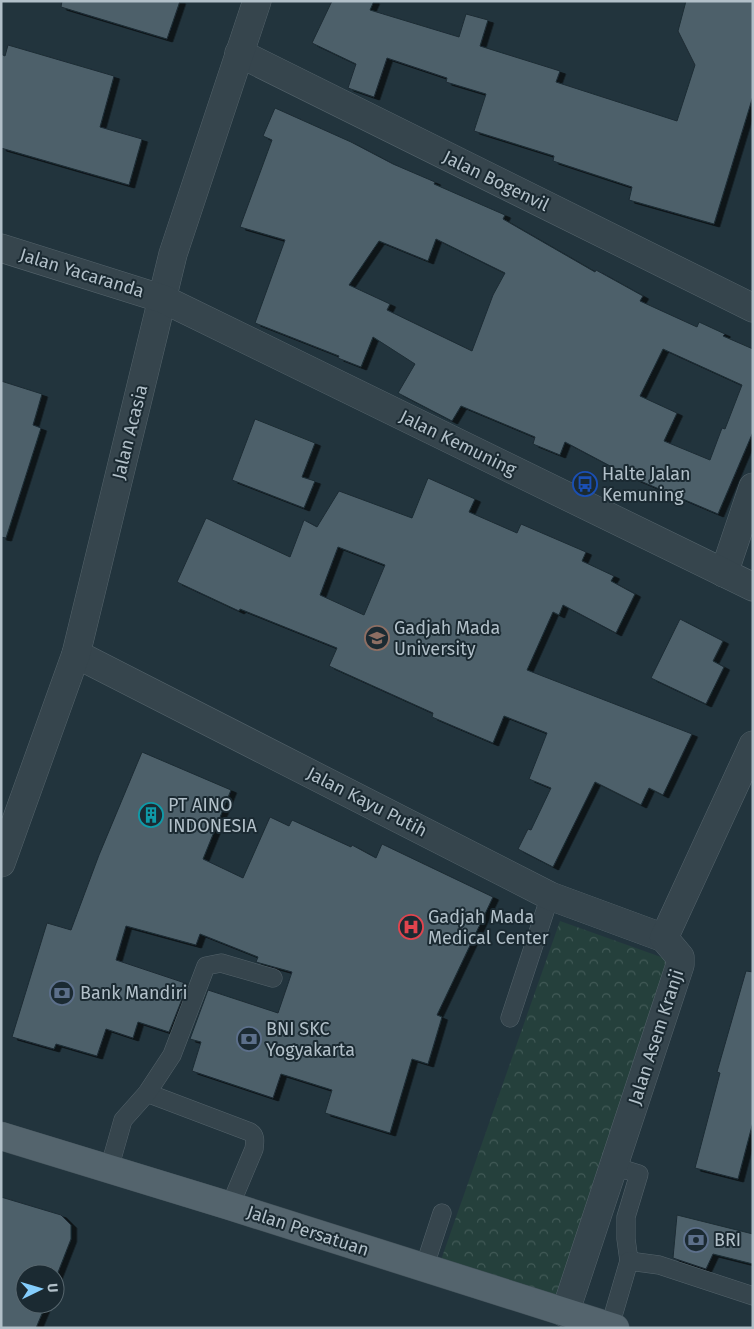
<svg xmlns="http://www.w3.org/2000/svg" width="754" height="1329" font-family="'Fira Sans',sans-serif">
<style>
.forest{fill:url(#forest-crowns)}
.building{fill:#4d616b;stroke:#1d2c34;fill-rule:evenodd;filter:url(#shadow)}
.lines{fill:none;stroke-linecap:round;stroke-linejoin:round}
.service-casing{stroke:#54636b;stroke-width:19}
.minor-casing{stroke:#54636b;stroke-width:29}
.tertiary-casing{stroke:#54636b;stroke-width:29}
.primary-casing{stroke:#425159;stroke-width:29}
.service{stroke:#36454d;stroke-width:18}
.minor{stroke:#36454d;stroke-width:28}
.tertiary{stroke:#36454d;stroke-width:28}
.primary{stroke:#54646d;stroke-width:28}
.labels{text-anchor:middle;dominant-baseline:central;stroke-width:4;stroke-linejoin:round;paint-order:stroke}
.street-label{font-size:18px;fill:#b2c0c9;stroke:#1b2a32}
.poi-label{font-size:18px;fill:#b2c0c9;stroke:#1b2a32;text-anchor:start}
</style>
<defs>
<pattern id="forest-crowns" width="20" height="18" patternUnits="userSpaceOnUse" patternTransform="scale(1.25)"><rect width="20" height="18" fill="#25403c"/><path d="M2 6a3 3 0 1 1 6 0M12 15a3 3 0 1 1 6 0" fill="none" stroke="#425a57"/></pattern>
<filter id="shadow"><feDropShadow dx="5.5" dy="3" stdDeviation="0" flood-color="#0009"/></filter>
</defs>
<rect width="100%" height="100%" fill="#22343d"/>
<path class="forest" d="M560,921l115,41 -119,339 -115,-41z"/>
<g class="building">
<path d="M62,1h118l-13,38 -106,-32z"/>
<path d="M332,1h42l-4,9 89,27 7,-23 22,6 -8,26 80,25 -4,11 121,39 18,-56 -17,-34 8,-30h67v95l-39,128 -85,-24 3,-13 -79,-26 1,-5 -80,-25 12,-37 -40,-12 1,-4 -60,-20 -13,39 -26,-9 8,-24 -44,-21z"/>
<path d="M8,45l106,31 -14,51 42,12 -13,46 -128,-37v-94l4,2z"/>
<path d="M275,108l76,34 42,22 42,18 -1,2 71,31 -2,4 92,53 1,-2 47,26 -3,5 57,26 2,-5 26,12 -2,2 30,13v83l-35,82 -87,-37 -66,-35 -5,13 -27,-11 2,-7 -74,-31 -9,15 -54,-28 17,-29 -42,-27 -12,30 -23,-9 1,-2 -84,-33 30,-83 -45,-13 32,-87 -9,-4zM436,239l69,34 -12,22 -21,56 -85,-41 3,-6 -41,-19 30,-44 49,20zM663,349l79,36 -17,44 -3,-1 -12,32 -46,-19 13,-28 -37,-17z"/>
<path d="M1,381l41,13 -9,31 8,3 -35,110 -5,-1z"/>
<path d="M255,419l60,24 -13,34 13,4 -11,27 -72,-28z"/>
<path d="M428,478l47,21 -6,13 48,21 4,-9 65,28 -4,9 32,15 -3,5 24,13 -19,39 -53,-28 -4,10 -6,-3 -26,58 165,64 -29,61 -14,-7 -8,17 -46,-23 -42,85 -35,-18 10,-20 3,1 20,-42 -22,-9 18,-46 -43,-17 -11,27 -61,-26 1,-4 -104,-47 8,-18 -97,-39 -1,2 -62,-29 29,-64 84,39 14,-37 13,7 22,-36 73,27zM338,547l47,18 -21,50 -44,-20z"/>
<path d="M680,619l43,22 -10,20 11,6 -18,37 -55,-26z"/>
<path d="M142,752l89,38 -28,69 40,19 27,-61 19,9 3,-6 59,27 1,-2 24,13 6,-14 111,53 -56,118 5,2 -14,47 -16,-5 -22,74 -65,-20 7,-23 -51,-16 -8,24 -81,-27 9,-29 -11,-3 18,-49 70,23 14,-41 -36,-10 2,-5 -58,-23 -4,11 -70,-19 -10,34 72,24 -19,48 -31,-10 -5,16 -27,-9 -9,27 -41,-12 -2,5 -42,-12 35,-114 24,7 28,-75z"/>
<path d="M746,971l7,1v150l-15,57 -43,-11 25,-95 -3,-1z"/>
<path d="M1,1197l60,18 10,10v14l-16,41v-6h-30v30h21l-10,24h-35z"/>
<path d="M677,1215l76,19v30l-40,-10 -7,15 -33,-11z"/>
</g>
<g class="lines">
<defs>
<g id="service">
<path d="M510,1018l40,-122"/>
<path d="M147,1093l103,39c6,4 5,9 4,17l-24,57"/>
<path d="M613,1166l26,8 -13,43v22l3,22"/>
<path d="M109,1169l14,-49 24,-27 25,-38 34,-89 15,-3 52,15"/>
<path d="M424,1268l18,-55"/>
<path d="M610,1326l19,-65 30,4 94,31"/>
</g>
<g id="minor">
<path d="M239,53l514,255"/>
<path d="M724,573l29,-86"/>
<path d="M76,654l474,242 114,42"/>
<path d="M1,863l75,-209 97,-400 84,-253"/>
<path d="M565,1313l115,-348v-8l-16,-19 89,-193"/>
</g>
<path id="tertiary" d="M1,248l162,51 590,288"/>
<path id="primary" d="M1,1136l229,70 385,122"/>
</defs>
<use href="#service" class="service-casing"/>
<use href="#minor" class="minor-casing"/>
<use href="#tertiary" class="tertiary-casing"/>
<use href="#primary" class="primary-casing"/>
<use href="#service" class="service"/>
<use href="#minor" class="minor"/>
<use href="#tertiary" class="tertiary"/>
<use href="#primary" class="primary"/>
</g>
<defs>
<symbol id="bus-ring" viewBox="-11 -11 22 22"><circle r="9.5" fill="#1b2a32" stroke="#1a4fb4" stroke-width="1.5"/><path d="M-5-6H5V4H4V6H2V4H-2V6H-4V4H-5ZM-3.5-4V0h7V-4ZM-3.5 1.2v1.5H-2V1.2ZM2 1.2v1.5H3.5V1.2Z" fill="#1a4fb4"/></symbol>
<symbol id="university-ring" viewBox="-11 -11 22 22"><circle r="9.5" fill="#1b2a32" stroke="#8d6e63" stroke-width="1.5"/><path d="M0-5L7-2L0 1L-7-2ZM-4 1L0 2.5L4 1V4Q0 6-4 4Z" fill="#8d6e63"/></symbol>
<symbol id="building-ring" viewBox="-11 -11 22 22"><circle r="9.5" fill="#1b2a32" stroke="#0f9aa8" stroke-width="1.5"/><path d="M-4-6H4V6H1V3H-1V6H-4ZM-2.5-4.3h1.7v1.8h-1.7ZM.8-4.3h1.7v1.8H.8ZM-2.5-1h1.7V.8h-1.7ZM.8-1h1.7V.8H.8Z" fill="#0f9aa8"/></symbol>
<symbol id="hospital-ring" viewBox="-11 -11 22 22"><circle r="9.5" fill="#1b2a32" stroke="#e0444e" stroke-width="1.5"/><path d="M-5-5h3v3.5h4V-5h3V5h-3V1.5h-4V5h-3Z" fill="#e0444e"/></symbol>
<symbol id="bank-ring" viewBox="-11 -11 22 22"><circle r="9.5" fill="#1b2a32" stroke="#5c6f8a" stroke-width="1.5"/><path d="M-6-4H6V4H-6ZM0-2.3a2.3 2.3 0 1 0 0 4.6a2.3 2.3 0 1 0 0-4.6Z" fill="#5c6f8a"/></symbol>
</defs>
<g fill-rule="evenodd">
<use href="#bus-ring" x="571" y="470" width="28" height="28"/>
<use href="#university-ring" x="363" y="624" width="28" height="28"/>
<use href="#building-ring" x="137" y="801" width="28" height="28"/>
<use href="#hospital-ring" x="397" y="913" width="28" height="28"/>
<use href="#bank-ring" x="48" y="979" width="28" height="28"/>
<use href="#bank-ring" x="235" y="1025" width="28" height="28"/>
<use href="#bank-ring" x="682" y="1226" width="28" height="28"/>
</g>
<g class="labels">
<g class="street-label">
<text transform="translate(496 181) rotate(26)">Jalan Bogenvil</text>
<text transform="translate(82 273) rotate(17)">Jalan Yacaranda</text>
<text transform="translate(130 432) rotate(-76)">Jalan Acasia</text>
<text transform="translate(458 443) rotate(26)">Jalan Kemuning</text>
<text transform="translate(367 802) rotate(27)">Jalan Kayu Putih</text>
<text transform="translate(656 1037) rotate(-72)">Jalan Asem Kranji</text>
<text transform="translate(308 1231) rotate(18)">Jalan Persatuan</text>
</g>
<g class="poi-label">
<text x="602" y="474">Halte Jalan<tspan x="602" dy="21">Kemuning</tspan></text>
<text x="394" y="628">Gadjah Mada<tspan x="394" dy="21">University</tspan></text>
<text x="168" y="805">PT AINO<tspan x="168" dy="21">INDONESIA</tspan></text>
<text x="428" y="917">Gadjah Mada<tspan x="428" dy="21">Medical Center</tspan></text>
<text x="80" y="993">Bank Mandiri</text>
<text x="266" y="1029">BNI SKC<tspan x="266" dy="21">Yogyakarta</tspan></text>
<text x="714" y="1240">BRI</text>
</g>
</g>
<rect width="754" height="1329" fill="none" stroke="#b2c0c9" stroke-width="5"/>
<g transform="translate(40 1289) rotate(85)"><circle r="24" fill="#1b2a32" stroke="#57666e"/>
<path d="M0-4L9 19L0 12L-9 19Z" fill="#84cdfc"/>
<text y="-8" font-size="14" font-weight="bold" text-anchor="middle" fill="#b2c0c9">U</text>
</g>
</svg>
